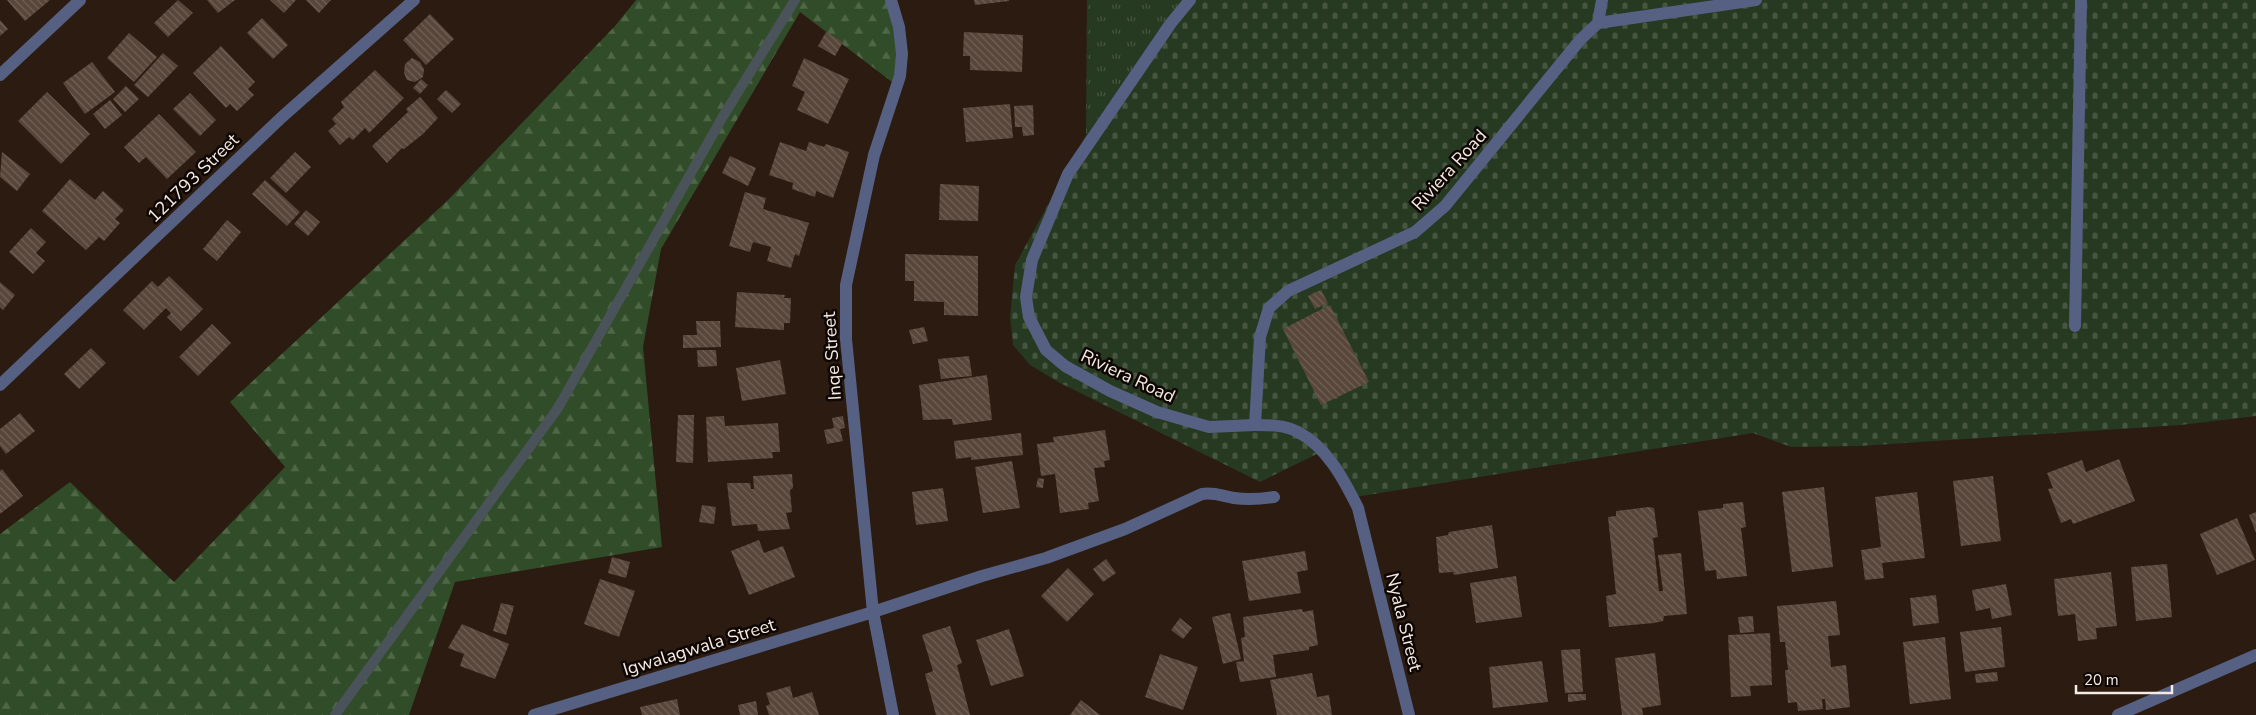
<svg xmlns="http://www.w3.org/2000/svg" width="2256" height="715" font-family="'Nunito Sans',sans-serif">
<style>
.grass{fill:url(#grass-tufts)}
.forest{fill:url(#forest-firs)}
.cemetery{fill:url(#cemetery-stones)}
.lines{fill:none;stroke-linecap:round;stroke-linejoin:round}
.stream{stroke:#4a5359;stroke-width:10}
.building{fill:url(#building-back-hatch)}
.service{stroke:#566083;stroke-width:12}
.minor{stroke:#566083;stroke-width:12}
.labels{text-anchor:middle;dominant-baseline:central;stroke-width:5;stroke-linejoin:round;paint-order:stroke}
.street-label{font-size:18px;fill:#f6ebe4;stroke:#0e0704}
</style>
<defs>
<pattern id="grass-tufts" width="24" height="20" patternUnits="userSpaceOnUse" patternTransform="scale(1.25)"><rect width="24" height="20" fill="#263921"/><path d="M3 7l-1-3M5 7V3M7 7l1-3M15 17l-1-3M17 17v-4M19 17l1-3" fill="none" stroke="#465641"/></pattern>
<pattern id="forest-firs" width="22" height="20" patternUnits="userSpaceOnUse" patternTransform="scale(1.25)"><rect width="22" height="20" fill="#304c28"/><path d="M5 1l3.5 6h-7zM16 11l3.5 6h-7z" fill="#4f6647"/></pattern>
<pattern id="cemetery-stones" width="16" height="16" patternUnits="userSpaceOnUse" patternTransform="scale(1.25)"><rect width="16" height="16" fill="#263921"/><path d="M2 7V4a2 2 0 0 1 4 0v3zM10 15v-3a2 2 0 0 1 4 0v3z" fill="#465641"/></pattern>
<pattern id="building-back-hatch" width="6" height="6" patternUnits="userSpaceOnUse" patternTransform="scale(1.25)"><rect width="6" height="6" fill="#58463a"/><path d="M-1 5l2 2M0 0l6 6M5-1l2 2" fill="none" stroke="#716156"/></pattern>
</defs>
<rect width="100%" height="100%" fill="#2b1b10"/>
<path class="grass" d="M1087,0h97l-98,135z"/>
<path class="forest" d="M636,0h253l9,28 -2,57 -96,-73 -139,237 -18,98 19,200 -207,35 -46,133h-409v-181l70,-52 104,100 111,-115 -55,-65 218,-202 167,-174z"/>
<path class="cemetery" d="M1184,0h1072v416l-75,9 -321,21 -69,1 -38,-14 -404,65 -30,-45 -59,29 -200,-99 -30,-18 -17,-20 -3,-28 5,-52 71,-130z"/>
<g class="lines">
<path class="stream" d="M335,715l223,-307 164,-290 73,-118"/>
</g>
<g class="building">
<path d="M7,0h43l-25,21z"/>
<path d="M178,0l15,13 -25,24 -14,-14z"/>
<path d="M207,0h28l-17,13z"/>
<path d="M270,0h26l-12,13z"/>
<path d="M306,0h25l-12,13z"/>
<path d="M974,0h35v1l-34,4z"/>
<path d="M430,14l24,25 -28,26 -23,-25z"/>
<path d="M262,18l26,27 -15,14 -26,-26z"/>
<path d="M0,20l8,9 -8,7z"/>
<path d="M826,32l17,10 -8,14 -17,-10z"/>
<path d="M964,32l59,3 -1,37 -52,-2v-14h-7z"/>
<path d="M129,33l28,24 -23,25 -27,-24z"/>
<path d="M221,46l34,36 -7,7 6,6 -17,16 -7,-7 -4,4 -33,-35z"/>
<path d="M163,53l15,13 -30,31 -14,-12z"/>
<path d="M412,58l8,4 4,7 -1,8 -8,5 -8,-2 -3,-7 1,-9z"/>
<path d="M804,58l45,21 -21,45 -31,-14 8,-18 -13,-6z"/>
<path d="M92,62l23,30 -30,22 -22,-31z"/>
<path d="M375,70l29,28 -35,35 -4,-5 -12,12 -4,-3 -9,8 -12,-14 8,-7 -4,-5 12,-12 -3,-5z"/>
<path d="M421,79l7,6 -8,9 -7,-6z"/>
<path d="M126,86l13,13 -14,13 -12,-13z"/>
<path d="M446,90l15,14 -9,9 -15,-14z"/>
<path d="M47,92l43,42 -29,30 -43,-43z"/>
<path d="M190,93l26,27 -16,16 -27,-27z"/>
<path d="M420,97l18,21 -15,16 -19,15 -2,-1 -15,15 -15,-17 36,-34 -2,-3z"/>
<path d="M110,100l12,15 -17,14 -12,-15z"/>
<path d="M1010,104l3,34 -47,4 -3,-34z"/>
<path d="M1033,105l1,30 -11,1 -1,-9h-7l-1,-21z"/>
<path d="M159,114l37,38 -29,27 -21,-22 -7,6 -15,-16z"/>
<path d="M780,142l26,9 3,-9 15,5 2,-3 23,8 -16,46 -17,-7 -1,6 -23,-8 1,-6 -24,-8z"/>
<path d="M2,152l28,22 -13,17 -17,-14z"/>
<path d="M295,152l16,15 -25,26 -16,-15z"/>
<path d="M730,156l26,12 -8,18 -26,-13z"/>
<path d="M70,179l25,21 8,-9 21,19 -9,9 5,4 -16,18 -5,-4 -13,13 -44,-39z"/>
<path d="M265,180l35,32 -13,14 -35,-32z"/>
<path d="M940,184l39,2 -1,35 -39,-1z"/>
<path d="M745,192l21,6 -3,11 46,14 -10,33 -4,-2 -4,14 -24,-7 4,-14 -18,-5 -3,10 -21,-6z"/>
<path d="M306,210l14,12 -12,14 -14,-12z"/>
<path d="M227,220l14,12 -24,29 -14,-12z"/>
<path d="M31,228l15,14 -10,11 9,8 -12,13 -24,-22z"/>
<path d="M905,254l73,2v60l-34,-1v-13l-30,-1v-20h-9z"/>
<path d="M169,276l34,33 -22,22 -14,-14 4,-4 -5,-5 -22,22 -21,-20 29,-29 6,6z"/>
<path d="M0,282l15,13 -12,15 -3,-3z"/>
<path d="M1321,290l7,13 -13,6 -7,-13z"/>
<path d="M737,292l48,3 -1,3h7l-1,25h-6v7l-49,-3z"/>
<path d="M1330,305l39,77 -48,23 -38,-76z"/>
<path d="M696,321h24l1,26 -38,1v-13h14z"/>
<path d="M212,324l19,19 -33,33 -19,-19z"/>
<path d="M924,327l4,14 -15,3 -4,-14z"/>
<path d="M91,348l15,15 -27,26 -15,-15z"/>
<path d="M697,350h19l1,16 -19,1z"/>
<path d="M969,356l3,20 -31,3 -3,-20z"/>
<path d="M780,360l6,34 -44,7 -6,-33z"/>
<path d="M987,375l5,45 -39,5 -1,-6 -29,1 -4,-35z"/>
<path d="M20,413l15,18 -29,23 -6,-8v-17z"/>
<path d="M678,415h16l-1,48 -17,-1z"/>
<path d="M724,416l1,10 53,-3 2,29h-8l1,6 -65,4 -2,-45z"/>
<path d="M843,416l2,12 -5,1 3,12 -16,3 -3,-14 10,-2 -2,-10z"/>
<path d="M1105,430l5,30 -6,1 1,6 -11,1 5,33 -11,2 1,6 -29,4 -5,-39 -14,2 -4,-32 17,-2 -1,-5z"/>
<path d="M1021,433l2,22 -52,5v-3l-15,2 -2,-18z"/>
<path d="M2119,459l16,42 -62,23 -2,-5 -10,4 -13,-34 5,-1 -6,-15 35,-13 4,12z"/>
<path d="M1012,461l8,47 -37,5 -8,-46z"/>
<path d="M2,469l21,27 -23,18v-43z"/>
<path d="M792,474l1,14 -3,2 2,22 -6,1 4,16 -32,2 -1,-7 -25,2 -5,-43h23l1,6h3l-1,-13z"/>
<path d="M1993,476l8,65 -40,5 -8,-65z"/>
<path d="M1038,478l6,1 -1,9 -7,-1z"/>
<path d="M1824,487l9,80 -41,5 -10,-80z"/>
<path d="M943,488l5,33 -32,4 -4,-33z"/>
<path d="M1917,492l8,66 -43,5 2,15 -19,2 -4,-30 20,-3 -6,-50z"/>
<path d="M1743,502l3,25 -5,1 6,48 -30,3 -1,-9 -11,1 -7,-60 25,-3v-4z"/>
<path d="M702,505l14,2 -2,17 -15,-2z"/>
<path d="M1649,507l5,1 4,29 -5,1 6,53h4l-5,-36 23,-2 6,61 -23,2 -1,5 -9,2 -45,4 -3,-31 10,-2 -8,-77 8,-1v-5z"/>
<path d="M2256,512v21l-7,-18z"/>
<path d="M2237,518l18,42 -38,15 -17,-41z"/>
<path d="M1492,525l6,43 -44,7 -1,-3 -14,1 -3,-36 12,-2 1,-3z"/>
<path d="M759,540l5,13 19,-7 12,31 -46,18 -18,-44z"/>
<path d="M1305,551l3,19 -11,2 4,21 -52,8 -7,-40z"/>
<path d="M612,557l18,5 -4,16 -18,-5z"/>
<path d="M1106,559l10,14 -13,9 -10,-13z"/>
<path d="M2167,564l5,53 -36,4 -5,-54z"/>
<path d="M1068,568l26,26 -27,28 -26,-26z"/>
<path d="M2111,572l6,54 -21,2 1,11 -19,2 -3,-27 -17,2 -4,-37z"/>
<path d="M1516,576l6,41 -46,6 -6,-40z"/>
<path d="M600,579l35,12 -16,46 -35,-13z"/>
<path d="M2006,584l6,31 -20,4 -2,-11 -14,3 -4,-21z"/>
<path d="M1936,595l3,28 -26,3 -3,-28z"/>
<path d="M1836,601l4,34 -12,1 3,31 15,-2 4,42 -24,3 -1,-11h-3l1,10 -25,2 -1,-9 -9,1 -3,-33h3l-3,-28h-5l-3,-36z"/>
<path d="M501,603l13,3 -8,29 -13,-4z"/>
<path d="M1302,609l1,3 10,-2 5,35 -9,2v3l-36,5 3,22 -36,5 -4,-20 8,-1 -3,-23 4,-1 -2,-20z"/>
<path d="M1230,613l11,46 -18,5 -11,-47z"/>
<path d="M1753,616l1,16 -14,1 -2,-16z"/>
<path d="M1180,618l12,10 -9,11 -12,-9z"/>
<path d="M462,624l47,20 -14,35 -35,-13 4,-12 -16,-6z"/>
<path d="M950,626l12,37 -5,2 13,50h-34l-11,-41 8,-3 -11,-36z"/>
<path d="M2001,627l4,40 -40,5 -5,-40z"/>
<path d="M1009,629l15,47 -33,10 -15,-46z"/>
<path d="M1770,633l2,52 -22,1 1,10 -20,1 -3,-62z"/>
<path d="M1945,637l6,62 -41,5 -7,-62z"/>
<path d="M1580,649l3,43 -18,1 -4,-43z"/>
<path d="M1655,653l6,52 -19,3 1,7h-21l-7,-57z"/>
<path d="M1160,654l38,13 -15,43 -38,-13z"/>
<path d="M1542,661l6,41 -55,6 -4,-41z"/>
<path d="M1997,672l1,9 -22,2 -1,-9z"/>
<path d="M1312,673l5,24 12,-2 3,20h-55l-7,-35z"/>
<path d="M790,686l3,12 19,-6 7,23h-50l-3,-9 4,-2 -4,-11z"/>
<path d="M1568,694h18v6l-18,2z"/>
<path d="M677,699l3,16h-38l-2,-8z"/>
<path d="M1081,700l19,15h-30z"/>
<path d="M756,701l2,14h-18l-2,-10z"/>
</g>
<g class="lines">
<g class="service">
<path d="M1598,23l158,-23"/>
<path d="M2075,326l6,-326"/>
<path d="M873,612l109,-36 64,-18 79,-29 77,-35c12,-2 20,2 32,4 13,2 27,1 40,-1"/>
</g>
<g class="minor">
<path d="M891,0l8,27 3,27 -2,22 -26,79 -28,130v54l27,273 20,103"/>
<path d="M1190,0l-19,23 -103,151 -36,86 -6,37 3,20 17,33 19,16 45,25 47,21 52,15 46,-2 5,-88 9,-29 19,-17 127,-59 30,-26 135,-166 18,-17 4,-23"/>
<path d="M0,75l80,-75"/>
<path d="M0,385l282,-268 132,-117"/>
<path d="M1255,425c15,0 30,0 43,7 29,15 46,48 60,76l51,207"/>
<path d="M534,715l339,-103"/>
<path d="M2118,715l138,-60"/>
</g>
</g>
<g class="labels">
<g class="street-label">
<text transform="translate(1449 170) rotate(-48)">Riviera Road</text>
<text transform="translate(193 178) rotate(-44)">121793 Street</text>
<text transform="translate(832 356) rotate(-94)">Inqe Street</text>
<text transform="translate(1128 376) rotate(25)">Riviera Road</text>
<text transform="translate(1404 622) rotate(76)">Nyala Street</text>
<text transform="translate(699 647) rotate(-17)">Igwalagwala Street</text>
</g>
</g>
<path d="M2076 685v8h96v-8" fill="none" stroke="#f6ebe4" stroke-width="2.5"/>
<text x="2084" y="685" font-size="15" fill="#f6ebe4" stroke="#0e0704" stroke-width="4" paint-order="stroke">20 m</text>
</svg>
